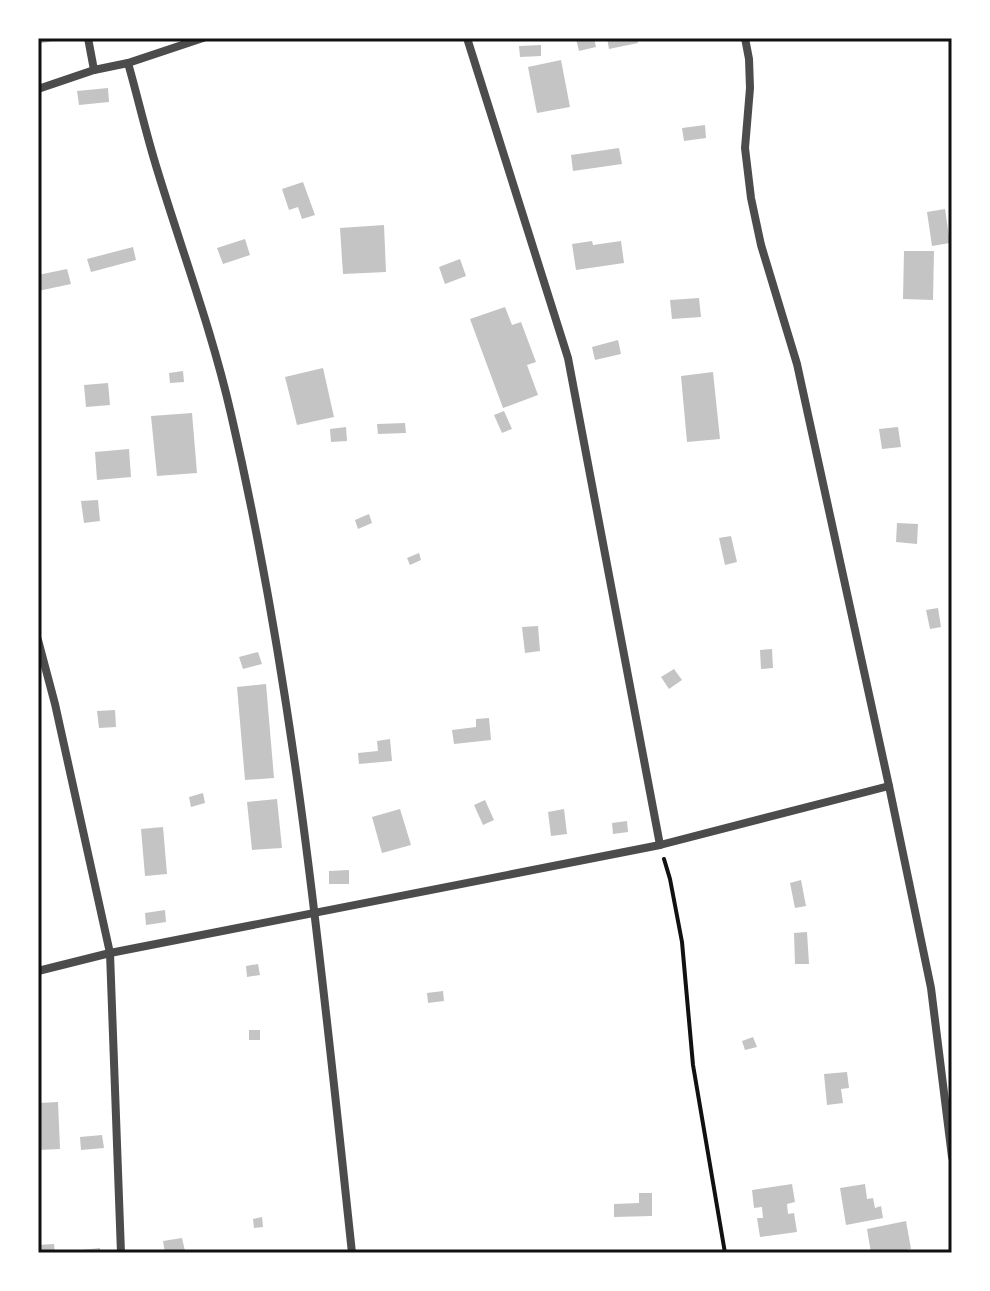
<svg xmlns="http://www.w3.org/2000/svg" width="990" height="1291" font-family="Helvetica,sans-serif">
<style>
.building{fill:#c4c4c4}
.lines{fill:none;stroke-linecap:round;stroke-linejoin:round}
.path{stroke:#111;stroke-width:4}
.minor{stroke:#4c4c4c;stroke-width:8}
.neatline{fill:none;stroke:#111;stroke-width:3}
</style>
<rect width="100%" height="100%" fill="#fff"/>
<g class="building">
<path d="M38,38h15v3l-15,3z"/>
<path d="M594,38l2,9 -17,4 -3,-12z"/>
<path d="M607,38h30l1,5 -29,6z"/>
<path d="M541,45v11l-21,1 -1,-11z"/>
<path d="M561,60l9,47 -33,6 -9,-46z"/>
<path d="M108,88l1,14 -30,3 -2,-14z"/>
<path d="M705,125l1,13 -22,3 -2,-13z"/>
<path d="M619,148l3,16 -49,7 -2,-16z"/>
<path d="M303,182l12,33 -13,4 -4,-12 -9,3 -7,-21z"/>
<path d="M945,209l5,34 -18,3 -5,-34z"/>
<path d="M384,225l2,47 -43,2 -3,-46z"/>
<path d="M245,239l5,16 -27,9 -6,-16z"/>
<path d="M592,241l1,4 28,-4 3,22 -48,7 -4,-26z"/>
<path d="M133,247l3,13 -45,12 -4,-13z"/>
<path d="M904,251h30l-1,49 -30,-1z"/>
<path d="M460,259l6,17 -21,8 -6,-17z"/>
<path d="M67,269l4,15 -33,7v-16z"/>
<path d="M699,298l2,19 -29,2 -2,-19z"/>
<path d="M505,307l7,18 9,-3 15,40 -9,3 11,30 -35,13 -33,-89z"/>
<path d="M618,340l3,14 -26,6 -3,-13z"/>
<path d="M323,368l11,49 -37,8 -12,-48z"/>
<path d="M183,371l1,11 -14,1 -1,-10z"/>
<path d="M713,372l7,67 -33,3 -6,-66z"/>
<path d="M108,383l2,22 -24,2 -2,-22z"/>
<path d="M504,411l8,18 -10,4 -8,-18z"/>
<path d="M192,413l5,60 -40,3 -6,-60z"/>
<path d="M405,423l1,10 -28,1 -1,-10z"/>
<path d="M346,427l1,14 -16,1 -1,-13z"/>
<path d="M898,427l3,20 -19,2 -3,-20z"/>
<path d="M129,449l2,28 -34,3 -2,-28z"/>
<path d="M98,500l2,21 -16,2 -3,-22z"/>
<path d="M369,514l3,9 -14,6 -3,-9z"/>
<path d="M897,523l21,1 -1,20 -21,-2z"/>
<path d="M731,536l6,26 -12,3 -6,-27z"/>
<path d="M419,553l2,7 -11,5 -3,-7z"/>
<path d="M938,608l3,19 -11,2 -4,-19z"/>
<path d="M538,626l2,25 -15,2 -3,-26z"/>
<path d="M772,649l1,19 -12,1 -1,-19z"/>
<path d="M258,652l4,12 -19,5 -4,-12z"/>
<path d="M674,669l8,11 -13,9 -8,-12z"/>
<path d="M266,684l8,94 -29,2 -8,-93z"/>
<path d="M115,710l1,17 -17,1 -2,-17z"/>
<path d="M489,718l2,22 -37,4 -2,-14 24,-3v-8z"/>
<path d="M390,739l2,22 -33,3 -1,-11 20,-2 -1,-10z"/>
<path d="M203,793l2,10 -14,4 -2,-10z"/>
<path d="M277,799l5,49 -30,2 -5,-48z"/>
<path d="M485,800l9,20 -11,5 -9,-20z"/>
<path d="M400,809l11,36 -29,8 -10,-36z"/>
<path d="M564,809l3,25 -16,2 -3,-24z"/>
<path d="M627,821l1,11 -15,2 -1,-11z"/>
<path d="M163,827l4,47 -22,2 -4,-47z"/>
<path d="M349,870v14h-20v-13z"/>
<path d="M801,880l5,26 -11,2 -5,-25z"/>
<path d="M165,910l1,12 -20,3 -1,-12z"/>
<path d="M807,932l2,32h-14l-1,-31z"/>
<path d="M258,964l2,11 -13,2 -1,-11z"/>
<path d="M443,991l1,10 -16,2 -1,-10z"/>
<rect x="249" y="1030" width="11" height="10"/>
<path d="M753,1037l4,10 -12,3 -3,-9z"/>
<path d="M847,1072l2,16 -8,1 2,14 -16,2 -3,-31z"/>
<path d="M58,1102l2,47 -22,1v-47z"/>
<path d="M102,1135l2,13 -23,2 -1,-13z"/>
<path d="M792,1184l3,18 -8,2 1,10 6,-1 3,19 -37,5 -3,-19h6l-1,-11 -8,1 -2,-18z"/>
<path d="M865,1184l2,15 6,-1 2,10 6,-2 2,12 -37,7 -6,-37z"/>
<path d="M639,1193h13v23l-38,1v-13l25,-1z"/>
<path d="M262,1217l1,10 -9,1 -1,-9z"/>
<path d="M906,1221l5,28 -20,4h-20l-4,-24z"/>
<path d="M182,1238l3,13 -20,2 -2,-12z"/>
<path d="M54,1244l1,9h-17v-8z"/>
<path d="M100,1248v5h-18v-3z"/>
</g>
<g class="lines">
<path class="path" d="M664,859l6,20 12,63 11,123 32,188"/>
<g class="minor">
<path d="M88,38l6,32 34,-7 75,-25"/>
<path d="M467,38l101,320 92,487"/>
<path d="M745,38l4,21 1,29 -5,60 6,50 10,47 36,119 92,422 42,202 21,169"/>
<path d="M128,63c10,35 18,71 29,106 25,82 55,162 74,245 64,276 91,558 121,839"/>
<path d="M38,89l56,-19"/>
<path d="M38,640l17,64 55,249 11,300"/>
<path d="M38,971l72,-18 550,-108 229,-59"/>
</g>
</g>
<rect width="990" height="1291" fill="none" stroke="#ffffff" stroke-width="80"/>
<rect x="40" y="40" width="910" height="1211" class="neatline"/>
</svg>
